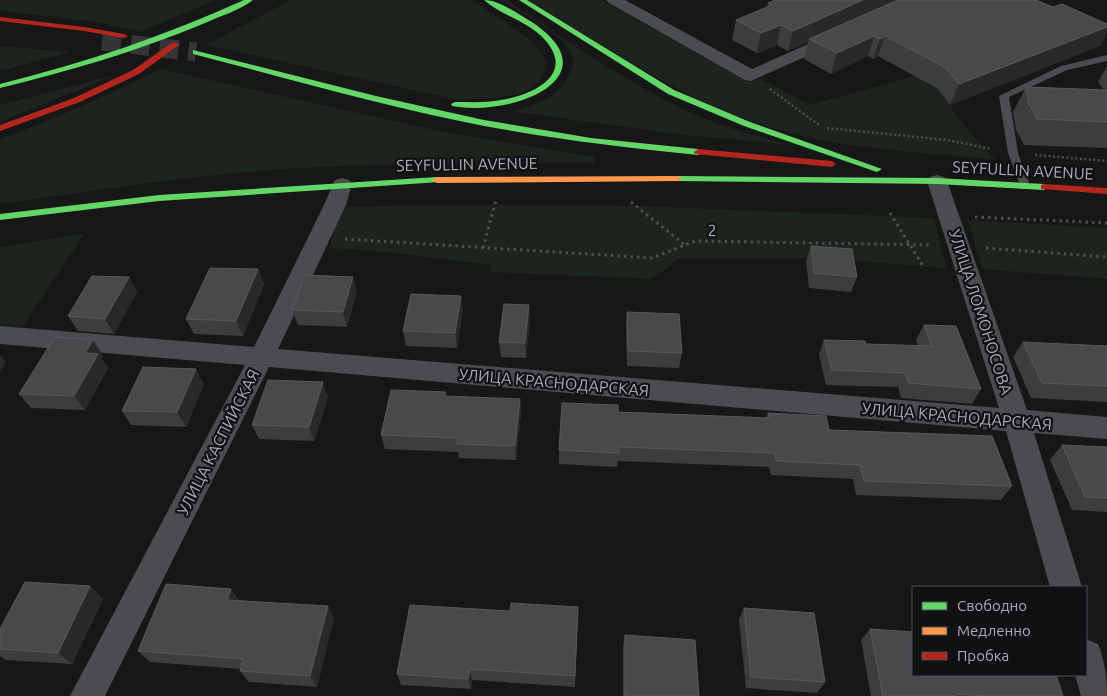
<svg xmlns="http://www.w3.org/2000/svg" width="1107" height="696" font-family="Ubuntu,sans-serif">
<style>
.green{fill:#1d241e}
.lines{fill:none;stroke-linecap:round;stroke-linejoin:round}
.secondary-tunnel{stroke:#343537;stroke-width:19;stroke-dasharray:19 10;stroke-linecap:butt}
.path-far1{stroke:#4d4e52;stroke-width:2.5;stroke-dasharray:2 2.5;stroke-linecap:butt}
.path{stroke:#4d4e52;stroke-width:3;stroke-dasharray:2.5 4;stroke-linecap:butt}
.lane{fill:#4b4c50;fill-rule:evenodd}
.street{fill:#4b4c50;fill-rule:evenodd}
.fast{fill:#63d668;fill-rule:evenodd}
.slow{fill:#ff974d;fill-rule:evenodd}
.jam{fill:#b3261e;fill-rule:evenodd}
.wall{fill:#3d3d3f}
.shaded-wall{fill:#29292a}
.building{fill:#49494c;stroke:#58595d}
.labels{text-anchor:middle;dominant-baseline:central;stroke-width:4.5;stroke-linejoin:round;paint-order:stroke}
.street-label{font-size:16px;fill:#a8adb8;stroke:#111113}
</style>
<rect width="100%" height="100%" fill="#171717"/>
<g class="green">
<path d="M0,0h216l-76,32 -42,-10 -98,-11z"/>
<path d="M291,0h181l54,36 12,13 8,12c-1,7 -2,16 -8,22 -15,16 -58,16 -79,17l-253,-55z"/>
<path d="M500,0h7c68,45 137,96 214,125 23,8 47,14 70,20l-116,-11 -164,-23c19,-4 42,-11 53,-28 4,-6 9,-14 9,-22 -1,-24 -54,-49 -73,-61z"/>
<path d="M528,0h73l147,81 13,-2 49,26 105,-29 23,13 22,31 35,40c-76,-8 -156,-11 -229,-34 -86,-27 -161,-80 -238,-126z"/>
<path d="M0,46l71,6 -71,19z"/>
<path d="M160,69l284,63 150,25v6c-98,0 -196,0 -294,5 -100,6 -201,22 -300,36v-65c56,-20 107,-44 160,-70z"/>
<path d="M118,74l-118,48v-17z"/>
<path d="M435,205l203,1 296,12 12,50 -128,-10 -139,1 -27,20 -161,-7 -1,-7c-54,-6 -107,-15 -161,-17l12,-41z"/>
<path d="M968,220l139,8v51l-125,-10z"/>
<path d="M84,234l-62,93 -22,-3v-77z"/>
</g>
<g class="lines">
<path class="secondary-tunnel" d="M102,41l94,11"/>
<g class="path-far1">
<path d="M770,89l49,36"/>
<path d="M827,128l120,12 45,9"/>
<path d="M1035,155l72,6"/>
</g>
<g class="path">
<path d="M631,202l54,43"/>
<path d="M890,213l33,53"/>
<path d="M975,217l132,6"/>
<path d="M345,239l307,19 43,-17 237,4"/>
<path d="M483,248l13,-48"/>
<path d="M986,248l121,9"/>
</g>
<path class="lane" d="M1107,55v6l-40,9 -58,27 9,56 12,33 -5,3 -4,-1 -13,-35 -9,-57 62,-30z"/>
<g class="street">
<path d="M606,0h19l127,69 79,-35h12l2,3 -2,3 -92,41 -6,-1 -136,-77z"/>
<path d="M937,175l7,2 3,4 80,229 80,7v22l-73,-6 48,154h-32l-44,-156 -737,-64 -164,329h-35l175,-331 -245,-21v-18l254,21 70,-142 11,-25 7,-2 7,2 3,4 -6,21 -68,144 721,59 -72,-227 3,-4z"/>
<path d="M1086,639l12,5c7,18 9,33 9,52h-26l-6,-21h11z"/>
</g>
<g class="fast">
<path d="M244,0h9c-12,10 -33,16 -48,23 -67,28 -135,48 -205,65v-4c84,-21 165,-48 244,-84z"/>
<path d="M484,0c13,0 26,9 38,16 99,57 -5,102 -70,90l-1,-2 4,-2c15,0 31,1 46,-2 31,-5 75,-25 44,-60 -17,-19 -43,-24 -61,-40z"/>
<path d="M519,0h8l147,90 76,32 132,47 -5,3 -3,-1 -130,-45 -76,-32z"/>
<path d="M193,50l183,46 108,24 107,18 107,11 4,3 -4,3c-72,-7 -143,-16 -214,-29 -98,-19 -194,-47 -291,-72z"/>
<path d="M677,176l260,2 107,6 5,3 -5,3 -107,-6 -263,-3 -2,-2z"/>
<path d="M437,177l5,3 -2,2 -281,19 -159,19v-6l159,-19z"/>
</g>
<path class="slow" d="M677,176l5,3 -2,2 -243,2 -5,-3 5,-3z"/>
<g class="jam">
<path d="M0,17l84,10 40,7 4,2 -4,2 -40,-7 -84,-10z"/>
<path d="M173,42l7,2 -41,30 -59,28 -80,29v-6l74,-27 59,-28z"/>
<path d="M698,149l134,12 4,3 -4,3 -137,-13 -1,-2z"/>
<path d="M1044,184l63,4v6l-66,-5v-4z"/>
</g>
</g>
<g class="wall">
<path d="M768,3l285,4 54,17v8l-7,14 -150,59 -12,-16 -60,-33 -5,3 -5,-3 -37,18 -27,-15 4,-17 -20,9 -11,-6 -20,8 -25,-13 4,-20 31,-13z"/>
<path d="M1107,66v82l-83,-3 -8,-15 -3,-18 13,-25 78,3 -6,-8z"/>
<path d="M811,246l46,31 -6,15 -42,-4 -3,-27z"/>
<path d="M258,269l6,15 -21,52 -49,-2 -8,-15z"/>
<path d="M129,277l8,15 -23,42 -36,-3 -10,-15z"/>
<path d="M357,292l-10,35 -49,-2 -6,-15z"/>
<path d="M463,311l-6,37 -51,-2 -3,-15z"/>
<path d="M627,312l55,41 -3,15 -52,-2 -1,-39z"/>
<path d="M530,320l-4,38 -25,-1 -2,-15z"/>
<path d="M924,325l57,64 -9,15 -71,-6 -3,-11 -72,-2 -7,-31 5,-14 42,4 52,2 -2,-6z"/>
<path d="M1023,342l84,4v56l-76,-4 -18,-41z"/>
<path d="M103,355l-2,3 7,10 -23,42 -54,-2 -12,-14z"/>
<path d="M204,384l-18,43 -55,-2 -9,-14z"/>
<path d="M328,397l-14,44 -55,-2 -7,-14z"/>
<path d="M447,397l73,2 1,15 -5,46 -57,-2 -1,-6 -73,-3 -4,-14z"/>
<path d="M618,412l148,6 2,-5 61,17 183,56 -11,14 -145,-5 -3,-16 -82,-4 -2,-8 -151,-6 -1,6 -58,-3v-14z"/>
<path d="M1062,445l45,2v65l-35,-2 -22,-50z"/>
<path d="M90,586l13,13 -31,65 -66,-4 -6,-4v-27z"/>
<path d="M240,601l88,5 6,12 -17,69 -68,-5 -9,-11v-2l-90,-7 -12,-11z"/>
<path d="M578,607l-3,80 -103,-7 -1,9 -70,-4 -4,-11 113,-63z"/>
<path d="M744,608l81,74 -8,11 -71,-5 -7,-68z"/>
<path d="M870,629l193,67h-192l-10,-56z"/>
<path d="M625,635l74,61h-76v-49z"/>
</g>
<g class="shaded-wall">
<path d="M863,0h38l-92,39 -1,3 -20,9 5,-20z"/>
<path d="M781,25l-4,20 -20,8 4,-20z"/>
<path d="M1107,27v5l-7,14 -150,59 9,-21z"/>
<path d="M874,36l-6,20 -37,18 6,-21z"/>
<path d="M885,36l-7,20 -5,3 7,-20z"/>
<path d="M258,269l6,15 -21,52 -7,-15z"/>
<path d="M129,277l8,15 -23,42 -9,-15z"/>
<path d="M353,277l4,15 -10,35 -4,-15z"/>
<path d="M461,296l2,15 -6,37 -2,-15z"/>
<path d="M529,305l1,15 -4,38 -1,-15z"/>
<path d="M93,340l10,15 -2,3 7,10 -23,42 -11,-14 11,-43z"/>
<path d="M0,355l6,7 -6,10z"/>
<path d="M196,369l8,15 -18,43 -9,-15z"/>
<path d="M323,382l5,15 -14,44 -5,-14z"/>
<path d="M520,399l1,15 -5,46 -1,-14z"/>
<path d="M90,586l13,13 -31,65 -14,-11z"/>
<path d="M231,589l9,12 -13,-1z"/>
<path d="M328,606l6,12 -17,69 -7,-11z"/>
<path d="M470,669l2,11 -1,9 -3,-10z"/>
</g>
<g class="building">
<path d="M775,0h88l-70,31 -12,-6 -20,8 -25,-13 36,-15 -4,-2z"/>
<path d="M898,0h138l17,7 9,-3 45,20v3l-148,57 -13,-16 -61,-32 -5,3 -6,-3 -37,17 -28,-14z"/>
<path d="M1026,87l81,3v32l-70,-3 -8,-15z"/>
<path d="M811,246l41,3 5,28 -43,-4z"/>
<path d="M210,268l48,1 -22,52 -50,-2z"/>
<path d="M305,275l48,2 -10,35 -51,-2z"/>
<path d="M92,276l37,1 -24,42 -37,-3z"/>
<path d="M411,294l50,2 -6,37 -52,-2z"/>
<path d="M504,304l25,1 -4,38 -26,-1z"/>
<path d="M627,312l52,2 3,39 -54,-2z"/>
<path d="M924,325l32,1 25,63 -72,-6 -4,-10 -73,-3 -8,-30 41,1 1,3 66,2z"/>
<path d="M55,337l38,3 -8,13 13,1 -24,42 -55,-2z"/>
<path d="M1023,342l84,4v40l-65,-3z"/>
<path d="M143,367l53,2 -19,43 -55,-1z"/>
<path d="M268,380l55,2 -14,45 -57,-2z"/>
<path d="M391,390l55,2 -1,4 75,3 -5,47 -58,-2 1,-6 -77,-3z"/>
<path d="M562,403l56,2v7l151,6 -1,-5 58,3 3,14 163,6 20,50 -148,-5 -4,-16 -84,-4 -1,-8 -156,-6v6l-60,-3z"/>
<path d="M1062,445l45,2v51l-22,-1z"/>
<path d="M25,582l65,4 -32,67 -58,-4v-20z"/>
<path d="M166,584l65,5 -4,11 101,6 -18,70 -70,-5 3,-12 -105,-8z"/>
<path d="M511,603l67,4 -3,69 -105,-7 -2,10 -71,-5 13,-69 100,6z"/>
<path d="M744,608l70,5 11,69 -74,-5z"/>
<path d="M870,629l43,3v43h143l7,21h-73l-34,-2v2h-73z"/>
<path d="M625,635l70,5 4,56h-74z"/>
</g>
<g class="labels">
<g class="street-label">
<text transform="translate(467 164) rotate(-1)">SEYFULLIN AVENUE</text>
<text transform="translate(1023 170) rotate(3)">SEYFULLIN AVENUE</text>
<text transform="translate(712 230) rotate(1)">2</text>
<text transform="translate(981 312) rotate(72)">УЛИЦА ЛОМОНОСОВА</text>
<text transform="translate(554 382) rotate(5)">УЛИЦА КРАСНОДАРСКАЯ</text>
<text transform="translate(957 416) rotate(5)">УЛИЦА КРАСНОДАРСКАЯ</text>
<text transform="translate(218 442) rotate(-63)">УЛИЦА КАСПИЙСКАЯ</text>
</g>
</g>
<rect x="912" y="586" width="175" height="90" fill="#111113" stroke="#4d4f55"/>
<rect x="922" y="602" width="25" height="8" fill="#63d668" stroke="#4d4f55"/>
<text x="957" y="611" font-size="15" fill="#a8adb8">Свободно</text>
<rect x="922" y="627" width="25" height="8" fill="#ff974d" stroke="#4d4f55"/>
<text x="957" y="636" font-size="15" fill="#a8adb8">Медленно</text>
<rect x="922" y="652" width="25" height="8" fill="#b3261e" stroke="#4d4f55"/>
<text x="957" y="661" font-size="15" fill="#a8adb8">Пробка</text>
</svg>
